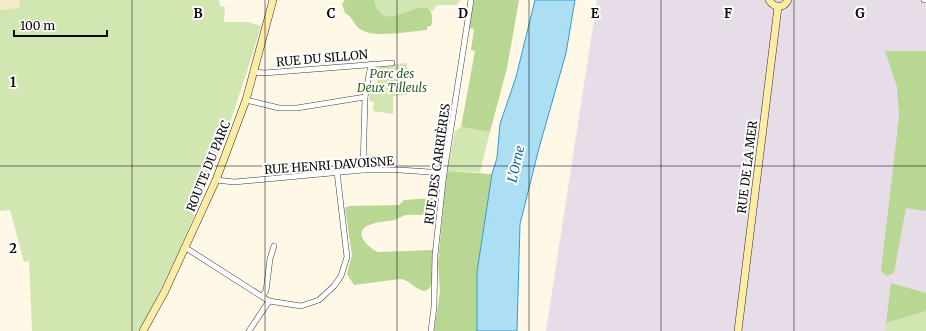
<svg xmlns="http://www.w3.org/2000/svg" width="926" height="331" font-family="Merriweather,serif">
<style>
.industrial{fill:#e7dde9}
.farmland{fill:#f3ebc8}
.green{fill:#d2e6b2}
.forest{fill:#b7d792}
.pitch{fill:#e3eec4}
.water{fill:#addff4;stroke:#369ac9}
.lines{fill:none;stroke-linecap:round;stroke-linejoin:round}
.street-casing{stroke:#3c3c3c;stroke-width:6}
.secondary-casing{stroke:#2b2b2b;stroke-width:8}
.street{stroke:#fff;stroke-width:5}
.secondary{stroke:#fdeca3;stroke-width:7}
.grid{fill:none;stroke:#090909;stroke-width:1;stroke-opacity:0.55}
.labels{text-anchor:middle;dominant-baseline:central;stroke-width:4;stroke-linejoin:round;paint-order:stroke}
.street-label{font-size:12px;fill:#090909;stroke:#fff}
.park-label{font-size:12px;font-style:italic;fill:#305e1d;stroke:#fff}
.water-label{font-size:13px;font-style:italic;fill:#186996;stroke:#fff}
.grid-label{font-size:13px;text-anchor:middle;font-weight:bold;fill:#090909;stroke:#fff;stroke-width:4;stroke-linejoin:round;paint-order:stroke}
</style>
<rect width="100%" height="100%" fill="#fff8e6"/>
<path class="industrial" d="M597,0h329v331h-380z"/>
<path class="farmland" d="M0,0h19l1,8 -20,2z"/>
<g class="green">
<path d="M19,0h200l1,6 5,1 -1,15h24l13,4c-32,107 -69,207 -122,305h-107l-3,-70 -5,1 -14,-52 -10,1v-201l20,-2z"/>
<path d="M374,0h86l-3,5h-20l-5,7 -4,-4c-4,0 -9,0 -13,1 -17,3 -32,20 -41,-9z"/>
<path d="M407,63v32l-14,1v18l-20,-3 1,-9 -5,-1v-9l7,-2 3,-24z"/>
<path d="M461,127l29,5 -10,40 -33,-1 8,-40z"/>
<path d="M926,311v20h-41l1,-8z"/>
</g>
<g class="forest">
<path d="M345,0h29c10,34 33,4 54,8 5,6 5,11 3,18l-4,1v3c-16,1 -54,9 -67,-1 -7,-5 -7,-12 -15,-16l-3,-9z"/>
<path d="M474,0h45l-12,68 -17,64 -29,-5 14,-76 -4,-1 3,-21 -6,-1z"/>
<path d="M885,51h41v160l-20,-3 -12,65 -7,3 -6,-5 18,-154 -2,-30z"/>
<path d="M447,171l45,3 -15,98v59h-43l6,-39 -2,-30z"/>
<path d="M434,198l4,3v5l-10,1 -3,7c-6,2 -12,0 -19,1 -4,1 -8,4 -12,5 -9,2 -36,2 -32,17 3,7 10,12 16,15l55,-2c0,8 4,50 -14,39 -8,-4 -10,-9 -19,-10l-46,6 -7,-11 5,-19 -7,-47 4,-2 50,-1 5,-5z"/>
<path d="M891,283l35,10v18l-40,12z"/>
</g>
<rect class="pitch" x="395" y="69" width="10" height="20"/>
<path class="water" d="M535,0h40l-9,53 -27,95 -19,76 -3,107h-40v-59l15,-98 5,-16 3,-34 16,-47z"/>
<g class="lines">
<defs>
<g id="street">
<path d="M924,0h2"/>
<path d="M254,72l10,1 128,-10"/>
<path d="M365,97l6,-33"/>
<path d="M246,100l33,8h18l68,-11 -2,73"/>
<path d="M216,180l18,2 129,-12h37l44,3"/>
<path d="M186,248l83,53 32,5 18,-6 15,-14 7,-10 6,-19 -10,-85"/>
<path d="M263,295l3,-4 4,-32 4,-13"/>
<path d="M249,331l20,-30"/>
<path d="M431,331l3,-24 1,-52 9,-82 27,-173"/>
</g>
<g id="secondary">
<path d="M769,0c5,8 14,9 19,0"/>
<path d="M143,331l22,-40 51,-111 30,-80 27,-100"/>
<path d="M738,331l40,-324"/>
</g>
</defs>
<use href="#street" class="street-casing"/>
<use href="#secondary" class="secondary-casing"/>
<use href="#street" class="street"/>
<use href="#secondary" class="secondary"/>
</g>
<path class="grid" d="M132,0v331M265,0v331M397,0v331M529,0v331M661,0v331M794,0v331M0,166h926"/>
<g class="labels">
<g class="street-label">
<text transform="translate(322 58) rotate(-5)">RUE DU SILLON</text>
<text transform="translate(437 164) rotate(-82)">RUE DES CARRIÈRES</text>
<text transform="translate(329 165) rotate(-4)">RUE HENRI DAVOISNE</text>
<text transform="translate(208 166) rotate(-68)">ROUTE DU PARC</text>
<text transform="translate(747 167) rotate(-83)">RUE DE LA MER</text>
</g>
<g class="park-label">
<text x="392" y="73">Parc des<tspan x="392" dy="14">Deux Tilleuls</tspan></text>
</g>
<g class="water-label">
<text transform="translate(516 164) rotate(-77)">L'Orne</text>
</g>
</g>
<g class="grid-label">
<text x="198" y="18">B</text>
<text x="331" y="18">C</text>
<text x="463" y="18">D</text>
<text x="595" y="18">E</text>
<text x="728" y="18">F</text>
<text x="860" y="18">G</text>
<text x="13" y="87">1</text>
<text x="13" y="253">2</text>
</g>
<path d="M14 30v6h93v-6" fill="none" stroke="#090909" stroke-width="2"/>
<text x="20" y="30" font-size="12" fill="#090909" stroke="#ffffff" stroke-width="3" paint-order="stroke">100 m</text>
</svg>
